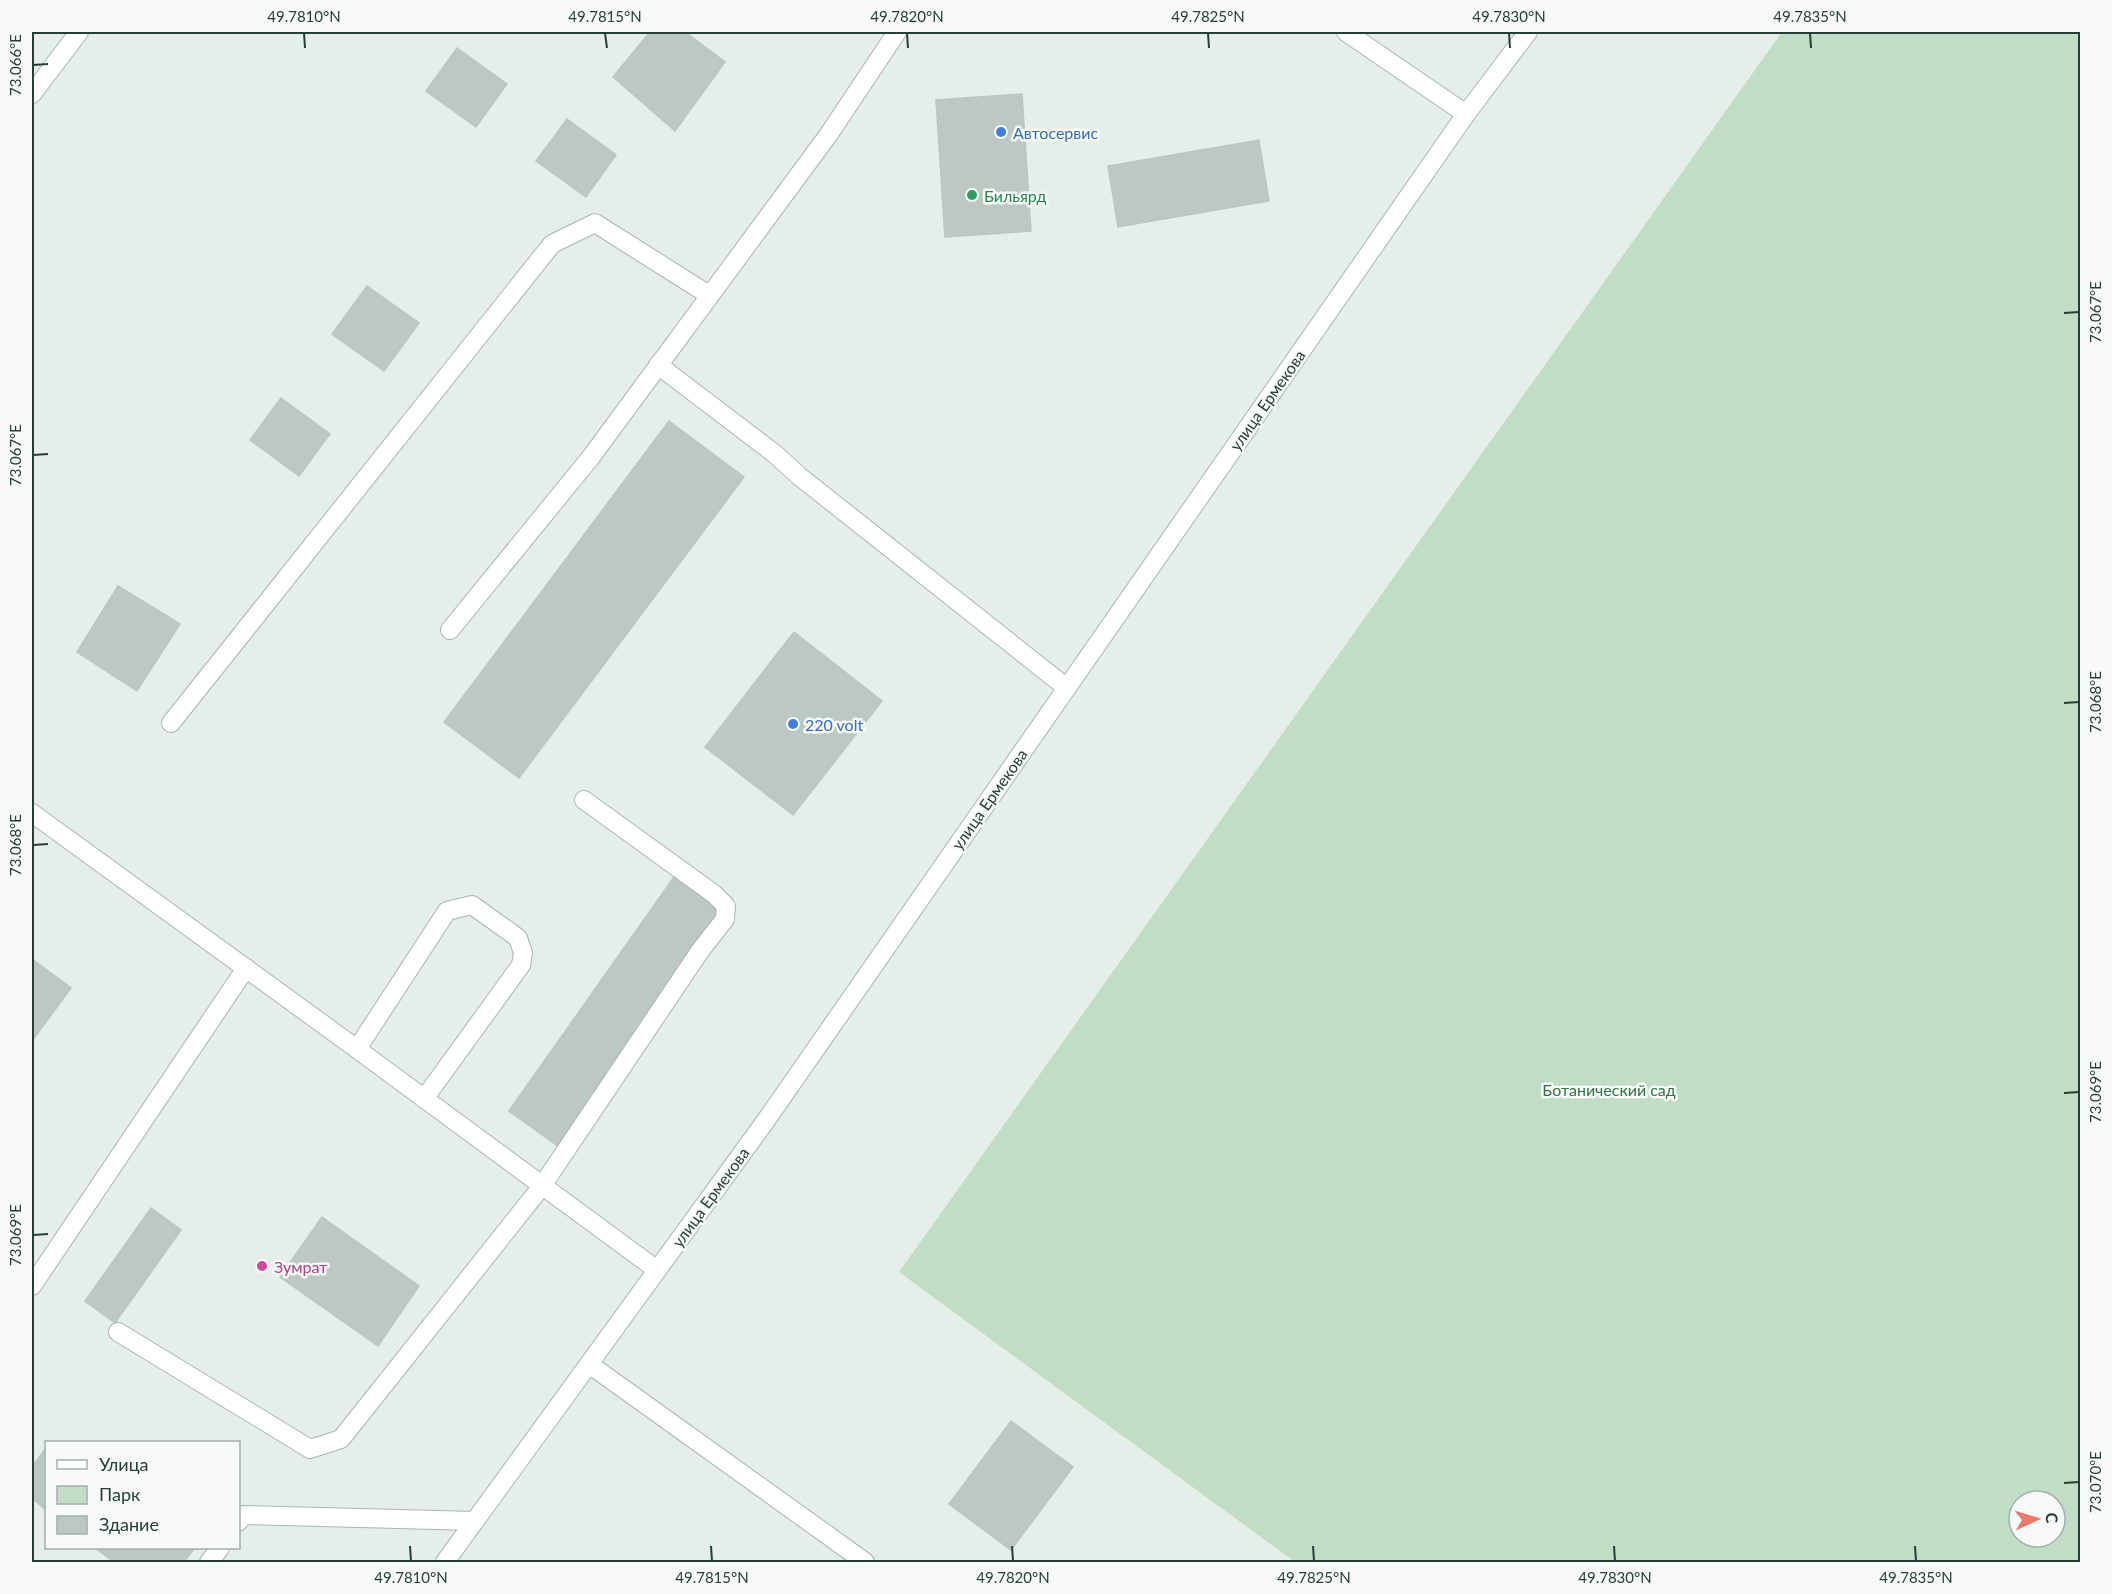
<svg xmlns="http://www.w3.org/2000/svg" width="2112" height="1594" font-family="Lato,sans-serif">
<style>
.green{fill:#c1ddc5;fill-rule:evenodd}
.building{fill:#bcc9c2;stroke:#b9c7c0;stroke-width:1.5}
.lines{fill:none;stroke-linecap:round;stroke-linejoin:round}
.lane-casing{stroke:#a9b6b0;stroke-width:20}
.street-casing{stroke:#a9b6b0;stroke-width:20}
.secondary-casing{stroke:#a5b9b0;stroke-width:20}
.lane{stroke:#fff;stroke-width:18}
.street{stroke:#fff;stroke-width:18}
.secondary{stroke:#fff;stroke-width:18}
.ticks{fill:none;stroke:#263f36;stroke-width:2}
.shop-dot{fill:#3f7fe0;stroke:#f7faf8;stroke-width:2}
.leisure-dot{fill:#2e9e5b;stroke:#f7faf8;stroke-width:2}
.hotel-dot{fill:#d1479c;stroke:#f7faf8;stroke-width:2}
.labels{text-anchor:middle;dominant-baseline:central;stroke-width:5;stroke-linejoin:round;paint-order:stroke}
.shop-label{font-size:16px;fill:#366cbe;stroke:#f7faf8;text-anchor:start}
.leisure-label{font-size:16px;fill:#27864d;stroke:#f7faf8;text-anchor:start}
.street-label{font-size:16px;fill:#263f36;stroke:#f7faf8}
.park-label{font-size:16px;fill:#327444;stroke:#f7faf8}
.hotel-label{font-size:16px;fill:#b23c85;stroke:#f7faf8;text-anchor:start}
.neatline{fill:none;stroke:#263f36;stroke-width:2}
.ticks-label{font-size:15px;text-anchor:middle;fill:#263f36}
</style>
<rect width="100%" height="100%" fill="#e6eeea"/>
<path class="green" d="M1782,32h298v1530h-785l-396,-290zM2019,1501h36v36h-36z"/>
<g class="building">
<path d="M650,32h35l40,30 -50,69 -62,-54z"/>
<path d="M457,48l50,36 -31,43 -50,-36z"/>
<path d="M1022,94l9,137 -86,6 -9,-137z"/>
<path d="M567,119l49,36 -30,42 -50,-36z"/>
<path d="M1259,140l10,61 -151,26 -10,-61z"/>
<path d="M367,286l52,37 -35,48 -52,-37z"/>
<path d="M281,398l49,36 -31,42 -49,-36z"/>
<path d="M669,421l75,56 -225,301 -75,-56z"/>
<path d="M118,586l62,38 -43,67 -60,-39z"/>
<path d="M794,632l88,69 -89,114 -88,-68z"/>
<path d="M674,877l49,35 -164,235 -50,-36z"/>
<path d="M32,959l39,29 -39,53z"/>
<path d="M151,1208l30,22 -66,93 -30,-22z"/>
<path d="M322,1217l97,69 -41,60 -98,-69z"/>
<path d="M1011,1421l62,46 -62,83 -62,-46z"/>
<path d="M46,1448v62l-14,-12v-31z"/>
<path d="M95,1548h96l3,1 -10,13h-70z"/>
</g>
<g class="lines">
<defs>
<g id="lane">
<path d="M32,94l47,-62"/>
<path d="M658,365l117,89 24,22 268,212"/>
<path d="M450,630l141,-173 238,-323 68,-102"/>
<path d="M171,723l381,-479 43,-21 114,72"/>
<path d="M32,813l325,236 300,221"/>
<path d="M357,1049l90,-138 25,-6 46,33 5,15 -2,12 -97,134"/>
<path d="M32,1286l214,-318"/>
<path d="M118,1332l192,117 31,-10 201,-253 158,-235 25,-32 1,-13 -12,-12 -130,-94"/>
<path d="M589,1364l276,198"/>
<path d="M238,1522l6,-7 231,6"/>
<path d="M209,1562l11,-14"/>
</g>
<path id="street" d="M1346,32l120,82"/>
<path id="secondary" d="M445,1562l322,-443 699,-1005 62,-82"/>
</defs>
<use href="#lane" class="lane-casing"/>
<use href="#street" class="street-casing"/>
<use href="#secondary" class="secondary-casing"/>
<use href="#lane" class="lane"/>
<use href="#street" class="street"/>
<use href="#secondary" class="secondary"/>
</g>
<path class="ticks" d="M304,33l1,15M605,33l2,15M907,33l1,15M1208,33l1,15M1509,33l1,15M1810,33l1,15M33,65l15,-1M2064,313l15,-1M33,455l15,-1M2064,703l15,-1M33,845l15,-1M2064,1093l15,-1M33,1235l15,-1M2064,1483l15,-1M410,1546l1,15M711,1546l1,15M1012,1546l1,15M1313,1546l1,15M1614,1546l1,15M1915,1546l1,15"/>
<g class="shop-dot">
<circle cx="1001" cy="132" r="6"/>
<circle cx="793" cy="724" r="6"/>
</g>
<circle class="leisure-dot" cx="972" cy="195" r="6"/>
<circle class="hotel-dot" cx="262" cy="1266" r="6"/>
<g class="labels">
<g class="shop-label">
<text x="1013" y="132">Автосервис</text>
<text x="805" y="724">220 volt</text>
</g>
<g class="leisure-label">
<text x="984" y="195">Бильярд</text>
</g>
<g class="street-label">
<text transform="translate(1267 400) rotate(-55)">улица Ермекова</text>
<text transform="translate(989 799) rotate(-55)">улица Ермекова</text>
<text transform="translate(710 1197) rotate(-54)">улица Ермекова</text>
</g>
<g class="park-label">
<text x="1609" y="1089">Ботанический сад</text>
</g>
<g class="hotel-label">
<text x="274" y="1266">Зумрат</text>
</g>
</g>
<rect width="2112" height="1594" fill="none" stroke="#f7faf8" stroke-width="66"/>
<rect x="45" y="1441" width="195" height="108" fill="#f7faf8" stroke="#a3afaa" stroke-width="1.5"/>
<rect x="57" y="1460" width="30" height="9" fill="#ffffff" stroke="#a3afaa" stroke-width="1.5"/>
<text x="99" y="1471" font-size="18" fill="#263f36">Улица</text>
<rect x="57" y="1486" width="30" height="18" fill="#c1ddc5" stroke="#a3afaa" stroke-width="1.5"/>
<text x="99" y="1501" font-size="18" fill="#263f36">Парк</text>
<rect x="57" y="1516" width="30" height="18" fill="#bcc9c2" stroke="#a3afaa" stroke-width="1.5"/>
<text x="99" y="1531" font-size="18" fill="#263f36">Здание</text>
<g transform="translate(2037 1519) rotate(86)"><circle r="28" fill="#f7faf8" stroke="#a3afaa" stroke-width="1.5"/>
<path d="M0-4.5L10 22L0 15L-10 22Z" fill="#e97a69"/>
<text y="-9" font-size="16" font-weight="bold" text-anchor="middle" fill="#263f36">С</text>
</g>
<rect x="33" y="33" width="2046" height="1528" class="neatline"/>
<g class="ticks-label">
<text x="304" y="22">49.7810°N</text>
<text x="605" y="22">49.7815°N</text>
<text x="907" y="22">49.7820°N</text>
<text x="1208" y="22">49.7825°N</text>
<text x="1509" y="22">49.7830°N</text>
<text x="1810" y="22">49.7835°N</text>
<text transform="translate(16 65) rotate(-90)" y="5">73.066°E</text>
<text transform="translate(2096 312) rotate(-90)" y="5">73.067°E</text>
<text transform="translate(16 455) rotate(-90)" y="5">73.067°E</text>
<text transform="translate(2096 702) rotate(-90)" y="5">73.068°E</text>
<text transform="translate(16 845) rotate(-90)" y="5">73.068°E</text>
<text transform="translate(2096 1092) rotate(-90)" y="5">73.069°E</text>
<text transform="translate(16 1235) rotate(-90)" y="5">73.069°E</text>
<text transform="translate(2096 1482) rotate(-90)" y="5">73.070°E</text>
<text x="411" y="1583">49.7810°N</text>
<text x="712" y="1583">49.7815°N</text>
<text x="1013" y="1583">49.7820°N</text>
<text x="1314" y="1583">49.7825°N</text>
<text x="1615" y="1583">49.7830°N</text>
<text x="1916" y="1583">49.7835°N</text>
</g>
</svg>
